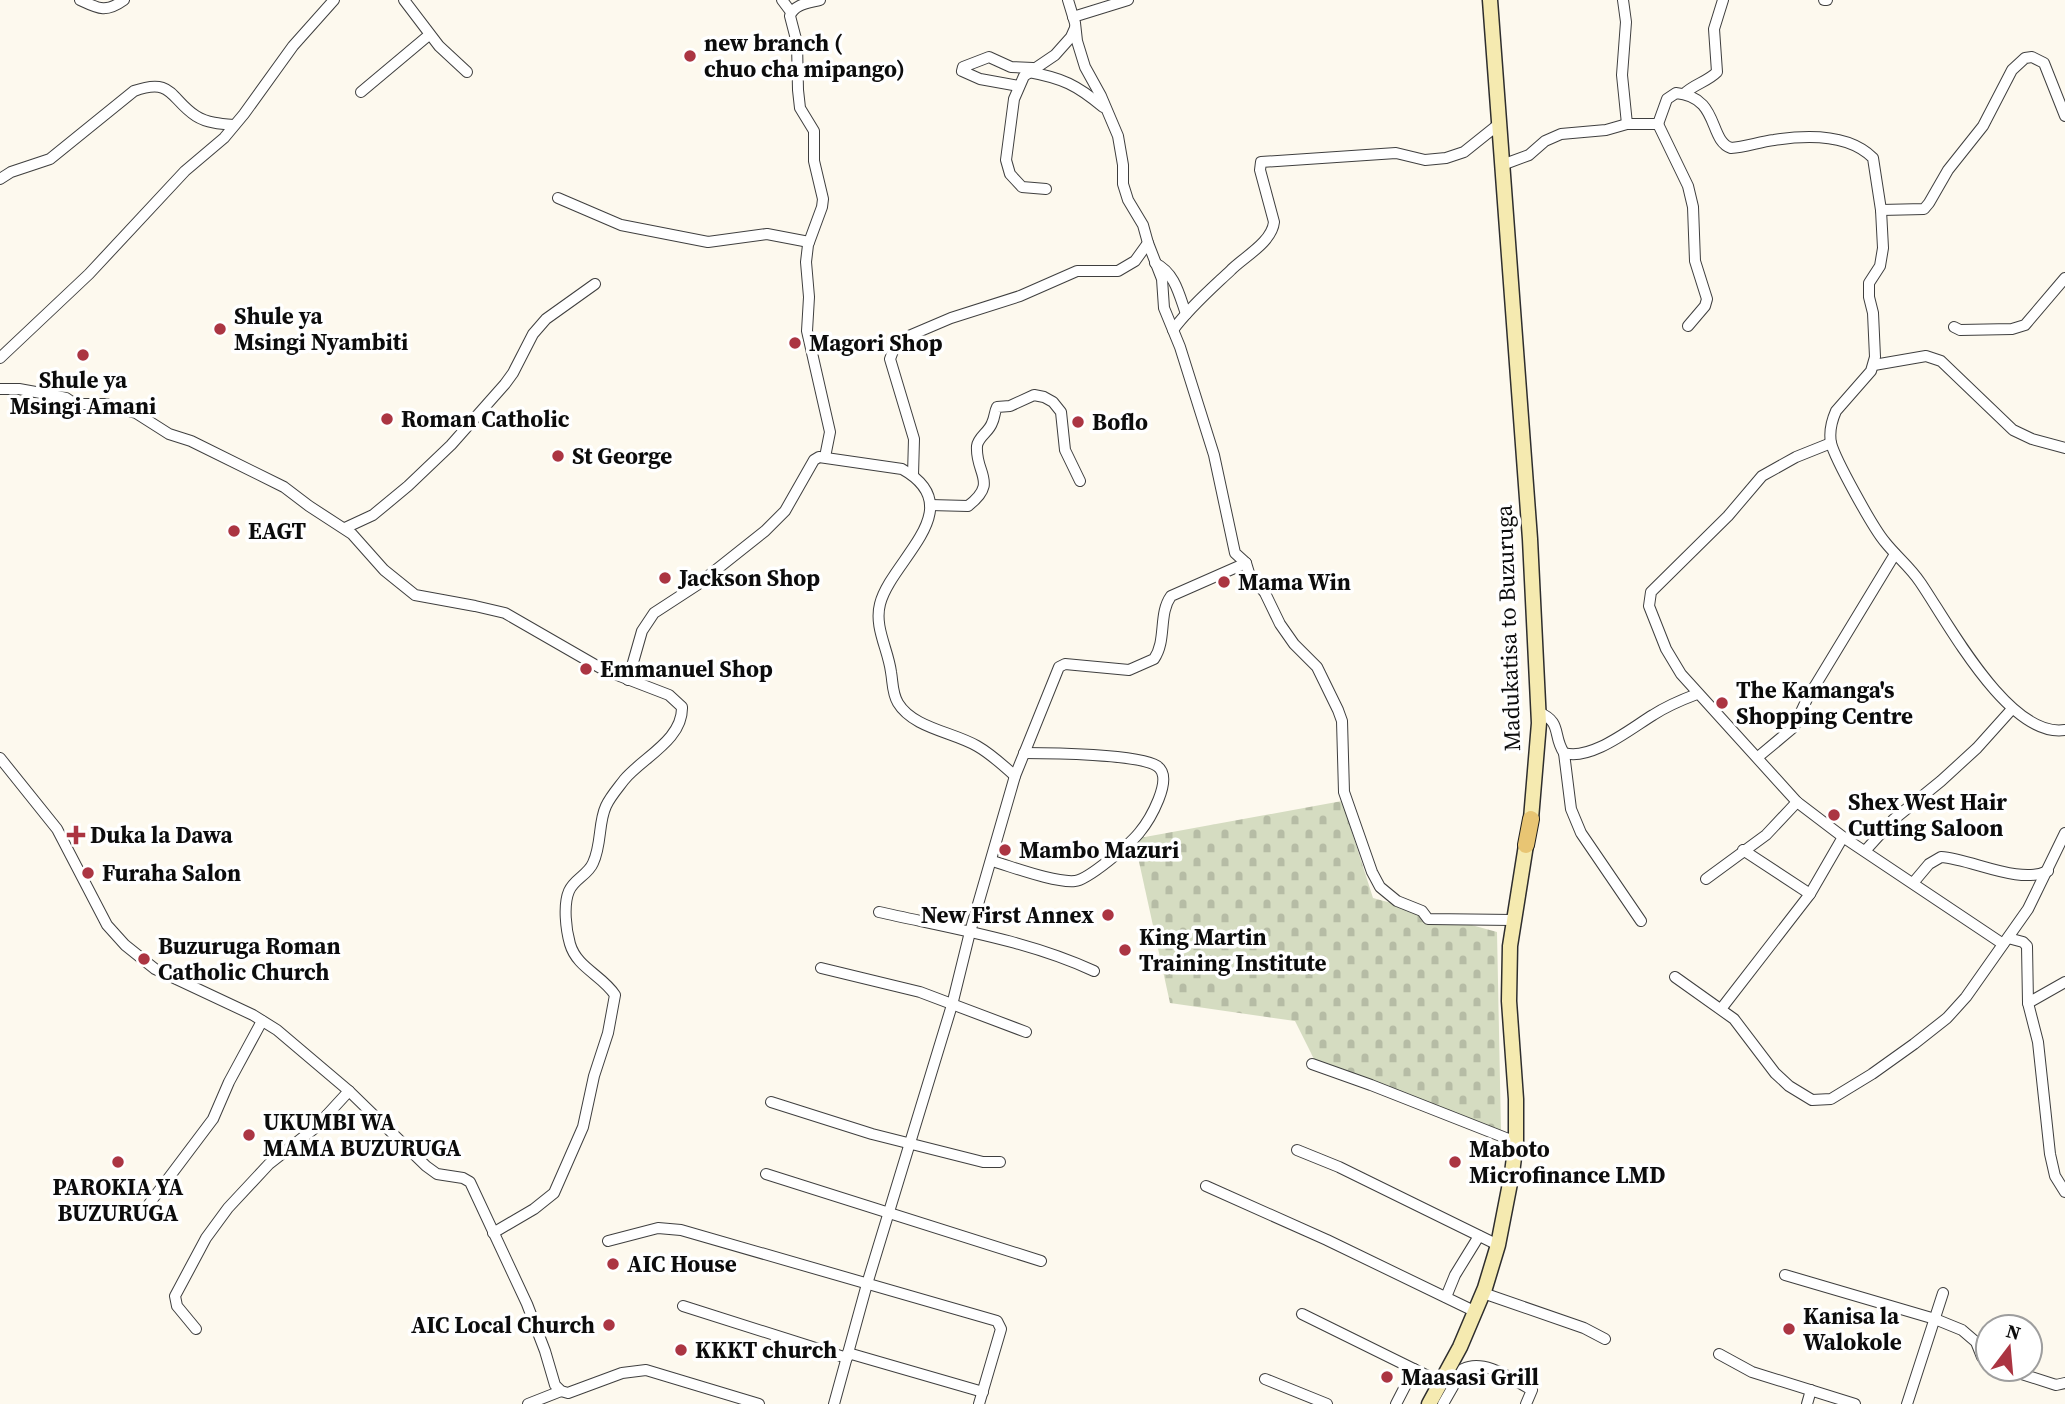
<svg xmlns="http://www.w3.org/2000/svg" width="2065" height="1404" font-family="'Source Serif 4',serif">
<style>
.cemetery{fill:url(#cemetery-stones)}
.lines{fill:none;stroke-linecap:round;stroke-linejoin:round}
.street-casing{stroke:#3f3f3f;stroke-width:12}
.secondary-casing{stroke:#2e2e2e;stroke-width:17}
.primary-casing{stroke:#1d1d1d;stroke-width:18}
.street{stroke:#fff;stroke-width:10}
.secondary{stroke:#f5eab0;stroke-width:14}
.primary{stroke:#e8c573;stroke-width:16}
.poi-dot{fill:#ab3542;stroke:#fff;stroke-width:2.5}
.labels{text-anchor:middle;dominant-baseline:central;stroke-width:7;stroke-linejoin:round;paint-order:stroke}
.poi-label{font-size:23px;font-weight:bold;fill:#0c0c0c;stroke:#fff;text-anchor:start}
.street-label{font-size:23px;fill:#0c0c0c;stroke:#fff}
</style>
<defs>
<pattern id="cemetery-stones" width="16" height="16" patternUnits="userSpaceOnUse" patternTransform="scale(1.75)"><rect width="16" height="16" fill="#d5dcc1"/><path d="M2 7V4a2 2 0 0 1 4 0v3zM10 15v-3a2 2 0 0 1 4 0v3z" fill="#b6bca5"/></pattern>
</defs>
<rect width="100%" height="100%" fill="#fdf9ee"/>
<path class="cemetery" d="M1342,801l31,97 124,34 4,199 -182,-62 -24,-48 -125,-18 -36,-164z"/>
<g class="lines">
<defs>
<g id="street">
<path d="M80,0c19,9 26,13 44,0"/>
<path d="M404,0l35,46 28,26"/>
<path d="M782,0l9,12"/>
<path d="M820,0c-11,3 -26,4 -30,16l7,27 1,47 2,18 14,23v30l9,38 -1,8 -14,38 -2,17 3,35 -2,34 23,101 -5,25"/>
<path d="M1068,0l7,23 2,18 8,26 16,29 17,40 5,29v19l5,16 15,25 5,18 14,36 2,29 16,39 34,108 21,98 11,10 3,10 16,20 15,31 14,20 23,23 21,43 4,11 2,71 28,80 8,15 17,14 25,10 6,8 85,1"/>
<path d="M1623,0l3,22 -4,53 5,49"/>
<path d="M1824,0h3"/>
<path d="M1073,17l55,-17"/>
<path d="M1029,72c33,6 48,13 74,35"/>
<path d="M1019,86l-39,-7 -18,-8 1,-4 26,-10 22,10 22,1"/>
<path d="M361,92l68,-57"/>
<path d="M1684,94c10,-10 23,-12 33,-22l-3,-43 9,-29"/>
<path d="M1658,124l30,62 5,21 2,54 12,38 -2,7 -17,20"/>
<path d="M1502,165l27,-10 16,-14 16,-7 45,-4 21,-6h31l9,-25 9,-6c44,4 32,47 55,55 14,-1 28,-6 43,-8 32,-5 75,-6 99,18l8,52 2,38 -3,18 -11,17v14l4,16 2,44 -4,14 -35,40c-4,9 -7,21 -5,32 4,16 42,85 54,99 11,14 25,25 35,40 27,39 89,157 145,148"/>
<path d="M0,179l11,-7 39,-13 84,-68c39,-14 36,8 62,25 11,7 25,8 38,9"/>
<path d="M1046,189l-24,-2 -12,-13 -4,-14 8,-61 10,-23 31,-21 16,-18 4,-9"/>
<path d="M558,198l63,27 87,17 59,-8 42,8"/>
<path d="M1881,210l43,-1 5,-6 19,-33 35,-44 29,-56 13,-12 7,-1 12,6 21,53"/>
<path d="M1155,263c20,10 24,31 31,51"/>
<path d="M1954,327l6,3 52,-1 13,-4 40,-47"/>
<path d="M1173,330c16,-22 38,-41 58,-60 13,-13 41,-28 43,-48l-14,-52 1,-8 135,-9 29,7 21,-2 18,-6 35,-28"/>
<path d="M0,358l89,-84 96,-103 39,-33 20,-24 49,-68 41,-46"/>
<path d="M1874,365l52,-9 15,5 72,69 19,9 33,9"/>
<path d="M0,389h19l33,6 14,3 9,6h31l30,9 33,21 22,7 93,46 25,19 43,28 32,36 31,25 60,11 30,7 99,57 65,25 13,12c1,33 -40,51 -58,73 -6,8 -14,17 -18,26 -8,17 -4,38 -13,57 -5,12 -19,16 -24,28 -6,14 -3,39 1,53 7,24 32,31 45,51l-7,38 -14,43 -11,51 -29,66 -20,16 -41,24"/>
<path d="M1831,443l-35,14 -34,19 -34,40 -77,76 -2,14 17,43 15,25 116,128 46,35 160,107"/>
<path d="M913,475l1,-36 -24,-80 6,-16 8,-5 47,-20 69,-22 57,-25h41l17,-10 13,-18"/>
<path d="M930,505l38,1c31,-24 7,-32 9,-60 1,-9 12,-14 15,-23 3,-6 2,-10 5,-16l13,-1 24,-11 10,2 9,5 8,10 4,38 15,31"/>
<path d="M345,528l28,-13 35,-29 43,-41 54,-61 8,-11 20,-39 13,-15 49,-35"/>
<path d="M628,680l14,-49 12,-18 43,-28 68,-54 20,-20 29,-51 5,-3 83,12c70,39 -11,91 -22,135 -6,23 8,45 11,68 2,11 1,21 7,31 15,25 55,29 79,43 14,8 26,19 38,30"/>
<path d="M1538,712c25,10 14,23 26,41 27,8 66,-24 89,-38 14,-9 28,-15 44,-21"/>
<path d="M1564,753l7,56 10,24 60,88"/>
<path d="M1758,757l36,-30 13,-28 88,-145"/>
<path d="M0,758l57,71 50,96 18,20 30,24 98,46 24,15 72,61 77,75 11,8 26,4 7,4 57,122 18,47 10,34 6,6 7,2 54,-20 24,-3 113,34"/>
<path d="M1743,850l67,44"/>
<path d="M1865,851l28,-31 48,-39 36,-33 35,-39"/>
<path d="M992,861c21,6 63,22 83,20 13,-1 55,-37 64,-48 10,-12 36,-55 18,-67 -18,-12 -108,-13 -133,-13"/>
<path d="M1706,879l60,-44 31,-33"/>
<path d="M1913,883l16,-19 12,-7c31,2 78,28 107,14"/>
<path d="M879,912c71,16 148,28 215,59"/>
<path d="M2008,938l15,4 4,4 1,57 10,39 12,112 5,22 10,16"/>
<path d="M821,968l99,24 106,40"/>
<path d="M1675,977l59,42 41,54 14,13 23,14 19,-1 41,-25 42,-30 33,-26 19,-21 62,-88 37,-76"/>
<path d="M2028,1003l37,-21"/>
<path d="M1721,1009l89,-115 33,-57"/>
<path d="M1312,1064l59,21 145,57"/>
<path d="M771,1102l101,32 111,28h17"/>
<path d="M1297,1150l42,17 159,78"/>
<path d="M766,1174l275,87"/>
<path d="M1206,1186l121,54 149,72"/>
<path d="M149,1204l64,-85 16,-37 33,-61"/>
<path d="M608,1241l50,-13 23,2 316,91 4,8 -22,75"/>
<path d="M1785,1275l150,44 27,11 14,12 6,15 6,6"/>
<path d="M1483,1293l101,35 21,11"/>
<path d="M1446,1297l9,-22 24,-39"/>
<path d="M683,1306l164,52"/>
<path d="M1302,1314l138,68"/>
<path d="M196,1329l-19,-23 -2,-10 31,-58 22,-30 41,-44 46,-36 34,-37"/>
<path d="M848,1353l135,39"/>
<path d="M1719,1354l33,18 103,32"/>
<path d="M2006,1369l50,16 9,-2"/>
<path d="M1265,1379l62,25"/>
<path d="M528,1404l33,-13"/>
<path d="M834,1404l33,-120 85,-279 18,-73 45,-156 44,-109 6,-3 64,6 25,-11c13,-19 4,-45 17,-63l75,-33"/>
<path d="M1396,1404l18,-35"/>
<path d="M1443,1404l20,-35c22,-11 50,11 69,21l-6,14"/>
<path d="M1807,1404l4,-14"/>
<path d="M1907,1404l36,-111"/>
</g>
<g id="secondary">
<path d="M1490,0l40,539 9,184 -8,96"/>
<path d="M1429,1404l31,-57 25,-59 13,-43 14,-72 4,-31v-43l-7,-98 1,-55 16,-101"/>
</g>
<path id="primary" d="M1526,845l5,-26"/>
</defs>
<use href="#street" class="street-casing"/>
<use href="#secondary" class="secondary-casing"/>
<use href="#primary" class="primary-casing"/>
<use href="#street" class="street"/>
<use href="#secondary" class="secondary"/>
<use href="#primary" class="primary"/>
</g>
<g class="poi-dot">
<circle cx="690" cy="56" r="7"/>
<circle cx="220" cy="329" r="7"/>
<circle cx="795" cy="343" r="7"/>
<circle cx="83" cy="355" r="7"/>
<circle cx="387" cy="419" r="7"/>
<circle cx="1078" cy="422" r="7"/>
<circle cx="558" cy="456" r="7"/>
<circle cx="234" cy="531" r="7"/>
<circle cx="665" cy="578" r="7"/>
<circle cx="1224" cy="582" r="7"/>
<circle cx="586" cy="669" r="7"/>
<circle cx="1722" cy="703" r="7"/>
<circle cx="1834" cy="815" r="7"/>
<path d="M72.5 824.5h7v7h7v7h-7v7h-7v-7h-7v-7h7z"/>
<circle cx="1005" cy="850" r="7"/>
<circle cx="88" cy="873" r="7"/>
<circle cx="1108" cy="915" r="7"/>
<circle cx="1125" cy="950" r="7"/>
<circle cx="144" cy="959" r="7"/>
<circle cx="249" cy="1135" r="7"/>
<circle cx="118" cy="1162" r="7"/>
<circle cx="1455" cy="1162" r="7"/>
<circle cx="613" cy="1264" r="7"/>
<circle cx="609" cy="1325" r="7"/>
<circle cx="1789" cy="1329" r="7"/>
<circle cx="681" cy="1350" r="7"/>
<circle cx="1387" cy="1377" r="7"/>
</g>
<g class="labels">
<g class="poi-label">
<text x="704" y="43">new branch (<tspan x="704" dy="26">chuo cha mipango)</tspan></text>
<text x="234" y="316">Shule ya<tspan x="234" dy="26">Msingi Nyambiti</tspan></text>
<text x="809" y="343">Magori Shop</text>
<text x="83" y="380" text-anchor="middle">Shule ya<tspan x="83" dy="26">Msingi Amani</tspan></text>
<text x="401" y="419">Roman Catholic</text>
<text x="1092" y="422">Boflo</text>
<text x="572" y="456">St George</text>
<text x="248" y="531">EAGT</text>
<text x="679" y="578">Jackson Shop</text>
<text x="1238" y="582">Mama Win</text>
<text x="600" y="669">Emmanuel Shop</text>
<text x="1736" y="690">The Kamanga's<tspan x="1736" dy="26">Shopping Centre</tspan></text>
<text x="1848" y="802">Shex West Hair<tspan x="1848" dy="26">Cutting Saloon</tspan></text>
<text x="90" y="835">Duka la Dawa</text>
<text x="1019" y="850">Mambo Mazuri</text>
<text x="102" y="873">Furaha Salon</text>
<text x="1094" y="915" text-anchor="end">New First Annex</text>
<text x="1139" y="937">King Martin<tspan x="1139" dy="26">Training Institute</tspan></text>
<text x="158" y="946">Buzuruga Roman<tspan x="158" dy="26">Catholic Church</tspan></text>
<text x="263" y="1122">UKUMBI WA<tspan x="263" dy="26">MAMA BUZURUGA</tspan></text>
<text x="1469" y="1149">Maboto<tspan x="1469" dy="26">Microfinance LMD</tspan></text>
<text x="118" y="1187" text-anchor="middle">PAROKIA YA<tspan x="118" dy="26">BUZURUGA</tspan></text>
<text x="627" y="1264">AIC House</text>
<text x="1803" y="1316">Kanisa la<tspan x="1803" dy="26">Walokole</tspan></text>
<text x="595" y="1325" text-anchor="end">AIC Local Church</text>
<text x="695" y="1350">KKKT church</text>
<text x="1401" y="1377">Maasasi Grill</text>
</g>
<g class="street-label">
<text transform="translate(1508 628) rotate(-92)">Madukatisa to Buzuruga</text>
</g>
</g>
<g transform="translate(2009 1348) rotate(16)"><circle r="33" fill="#ffffff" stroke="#9e9e9e" stroke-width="2"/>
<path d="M0-5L12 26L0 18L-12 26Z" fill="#ab3542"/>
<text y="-10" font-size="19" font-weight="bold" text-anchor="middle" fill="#0c0c0c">N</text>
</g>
</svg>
